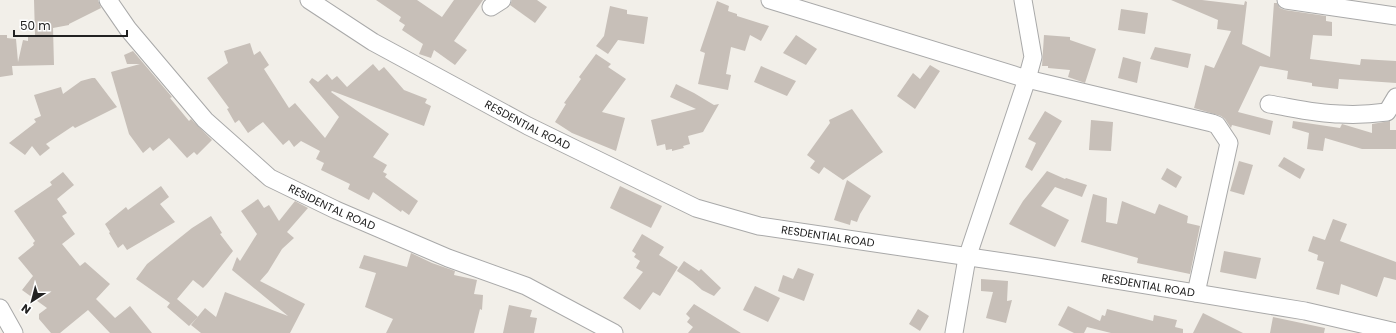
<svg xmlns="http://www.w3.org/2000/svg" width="1396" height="333" font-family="Poppins,sans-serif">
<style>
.building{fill:#c7bfb8}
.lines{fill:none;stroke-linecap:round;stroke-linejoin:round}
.street-casing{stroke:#a9a9a9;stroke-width:19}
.street{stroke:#fff;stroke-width:17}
.labels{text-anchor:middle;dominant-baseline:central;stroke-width:3;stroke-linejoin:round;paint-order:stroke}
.street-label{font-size:11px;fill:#222;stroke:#fff}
</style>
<rect width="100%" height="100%" fill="#f2efe9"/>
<g class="building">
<path d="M34,0h64l3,8 -32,16v1l-16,3 1,37 -42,1 1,9 -13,2v-42h7v3l9,1 2,23 5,-22 5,1v-6h7z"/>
<path d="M376,0h41l25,17 12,-17h29l-29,41 13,9 -12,15 -21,-15 -3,8 -12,-4 4,-10 -21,-14 3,-5 -6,-4 2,-4z"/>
<path d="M512,0h25l10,7 -12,16 -25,-18z"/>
<path d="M1171,0h31l42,5 1,-4 2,1 -5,42 28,13 4,-54h3l3,5 5,2 41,6v5l6,1v14l-19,-1 -3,24 50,6 1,-6 35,2v22l-57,-4 -1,10 -26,-3v-3l-25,-4 1,-8 -28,-5 -22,46 35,9 -3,14 -38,-10 -1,3 -6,-9 -4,-3 -27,-8 11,-43 9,3 17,-37 -14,-2 1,-9z"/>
<path d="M717,1l12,5 -1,5 9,3v2l32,10 -8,15 -11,-6 -5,16 -14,-4 -5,27 5,1 -3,15 -30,-6 7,-31 -5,-2z"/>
<path d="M610,6l17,4v4l21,3 -4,27 -26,-4 -10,14 -12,-8 8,-10z"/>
<path d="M1121,9l27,4 -3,21 -27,-4z"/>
<path d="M796,35l21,14 -11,16 -23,-12z"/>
<path d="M1044,35l26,2v3l26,9 -11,34 -17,-6 2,-7 -22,-2v-2h-6z"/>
<path d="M250,43l4,12 6,-4 9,14 -5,4 25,39 6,-5 30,35 14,-21 -30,-35 3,-4 6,4 9,-8 5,6 5,-4 10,11 26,-23 6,7 5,-4 20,23 23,9 -2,4 6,3 -7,20 -92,-35 -1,1 58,42 -16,23 14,8 -4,7 4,2 -2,3 33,24 -9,14 -7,-5 -1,2 -28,-20 -4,8 -21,-11 2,-5 -29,-14 3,-7 -8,-4 4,-8 -19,-10 -7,6 -5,-7 -6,5 -20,-23 -15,11 -9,-13 -4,3 -8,-14 2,-1 -22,-30 21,-15 -4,-12z"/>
<path d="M1155,47l36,7 -3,14 -38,-9z"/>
<path d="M133,51l39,46 -2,1 19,23 2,-2 21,21 -15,15 -3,-3 -7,6 -18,-20 -16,13 -3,-4 -7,6 -14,-19 -18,-62 29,-8h-13l-3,-9z"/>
<path d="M596,54l15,10 -3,3 18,12 -24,33 23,6 -9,33 -44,-18 -17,-11 11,-18 -2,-1 17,-24 -2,-2z"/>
<path d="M1123,57l18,5 -4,21 -19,-5z"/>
<path d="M930,65l10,6 -25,38 -18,-13 16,-23 7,6z"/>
<path d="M761,66l35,15 -9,15 -33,-14z"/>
<path d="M92,78h3l22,29 -42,21 -2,-2 -27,18 4,4 -10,8 -8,-10 -7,9 -16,-12 27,-21 -2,-3 7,-3 -7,-21 27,-8 2,7 18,-13z"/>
<path d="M676,84l18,9 20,12 5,-1 -16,28 -15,4 2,8 -7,2 1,2 -12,3v-2l-6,1 -1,-6 -8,2 -6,-26 45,-11 -26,-12z"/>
<path d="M852,109l31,43 -40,28 -19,-13 -5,7 -9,-6 5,-7 -8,-6 23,-32 -1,-3z"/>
<path d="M1045,111l17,10 -30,50 -7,-4 11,-24 -8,-4z"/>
<path d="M1091,120l22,2 -2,29 -22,-1z"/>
<path d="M1293,121l47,7 2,-4 30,9v-9l18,-3v9h6v19h-34l-37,-11 -2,13 -16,-2 2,-16 -17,-5z"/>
<path d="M1284,157l21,12 -5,10 -22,-13z"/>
<path d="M1239,161l14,4 -9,30 -14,-4z"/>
<path d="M1167,168l15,9 -6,11 -15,-9z"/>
<path d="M1047,171l18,8 1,-1 21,7 -5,12 -27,-10 -14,19 28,14 -14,27 -46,-23 14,-23z"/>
<path d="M63,172l11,13 -17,14 10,14 -5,3 13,18 -13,10 18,22 5,-4 25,22 -14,15 19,19 15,-12 22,27h-42l-22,-23 -28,23h-9l-12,-14v-5l8,-6 -25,-18 11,-14 -15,-18 16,-13 -1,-2 2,-2 -21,-30 38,-26 -2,-3z"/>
<path d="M847,180l24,16 -11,18 -3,8 -6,-2 -1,5 -16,-5z"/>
<path d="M161,186l8,11 -9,7 15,18 -48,28 -4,-6 -5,4 -9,-15 1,-1 -5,-8 21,-17 2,3z"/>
<path d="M620,186l42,20 -11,22 -41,-20z"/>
<path d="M1093,194l14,4 -1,24 11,2 5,-23 33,13 4,-10 29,12 -1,7 13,3 -10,48 -53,-11 1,-5 -57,-16z"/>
<path d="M258,199l6,9 5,-3 10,16 16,-20 13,7 -21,24 7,6 -12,11 -14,23 -8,9 45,23 -15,29h-89l-10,-8 14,-17 11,9 9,-25 63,24 -56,-46 5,-13 3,4 17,-27 -16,-23z"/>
<path d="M211,216l11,17 -2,1 13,17 -26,33 -4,4 -10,-8 -16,19 21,18 -9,9 -22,-19 3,-4 -34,-24 11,-15 45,-36z"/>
<path d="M1333,219l14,5 -7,17 56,21v18l-12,-3 -7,20 -36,-13 -2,11 -23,-6 8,-27 -7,-2 1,-5 -10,-4 5,-15 12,4z"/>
<path d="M642,234l22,13 -5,8 19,12 -18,29 -7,-4 -13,18 -17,-12 20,-26 -7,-4 4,-7 -6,-4 2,-3 -4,-3z"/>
<path d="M1224,251l37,7 -5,21 -36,-7z"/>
<path d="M411,253l21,10 23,8 -1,4 23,5 -3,14 9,1 -1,15 -2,-1 -6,24h-88l7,-14 -28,-12 11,-34 -17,-5 5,-13 43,12z"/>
<path d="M684,261l15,10 2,-2 20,19 -7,8 -12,-6 -10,-9 -15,-10z"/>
<path d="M798,268l16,6 -10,27 -26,-10 5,-16 10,4z"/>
<path d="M981,279l27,2 -1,20 5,-1 -6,23 -20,-5 7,-26 -12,-1z"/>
<path d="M755,286l25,12 -12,24 -25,-12z"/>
<path d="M694,304l47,29h-53l5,-6 -6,-5 3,-4 -4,-4z"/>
<path d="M509,305l23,5 -2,7 7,1 -3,15h-31z"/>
<path d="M1068,306l32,15 2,-6 3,1 2,-7 46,12 1,-6 23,5 -2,7 8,2v4h-72l-24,-6 -3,6h-10l-16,-8z"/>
<path d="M918,309l11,7 -9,15 -11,-7z"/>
<path d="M1203,313l40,20h-50z"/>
<path d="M1273,317l52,11 -1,5h-54z"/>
</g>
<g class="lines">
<defs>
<g id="street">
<path id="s1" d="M108,0l20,29 77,91 65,58 66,32 112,48 78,28 88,47"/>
<path id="s2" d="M309,0l64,42 155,84 168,82 63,18 278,41 268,44 91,21"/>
<path d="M770,0l257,79 185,44 5,2 12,18 -33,150"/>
<path d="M1286,0l110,16"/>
<path d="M491,7l11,-7"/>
<path d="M1269,104c24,4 47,10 71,10 16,1 32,0 47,-2l9,-15"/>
<path d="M0,308l14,25"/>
<path d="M954,333l13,-75 60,-179 6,-22 -10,-57"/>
</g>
</defs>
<use href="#street" class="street-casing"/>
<use href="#street" class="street"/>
</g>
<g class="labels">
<g class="street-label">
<text stroke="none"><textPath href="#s2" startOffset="252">RESDENTIAL ROAD</textPath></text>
<text stroke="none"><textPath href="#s1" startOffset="310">RESIDENTAL ROAD</textPath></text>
<text stroke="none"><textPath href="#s2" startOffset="575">RESDENTIAL ROAD</textPath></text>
<text stroke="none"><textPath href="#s2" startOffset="899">RESDENTIAL ROAD</textPath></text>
</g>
</g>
<g transform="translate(32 301) rotate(216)" stroke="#ffffff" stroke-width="3" paint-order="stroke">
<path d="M0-3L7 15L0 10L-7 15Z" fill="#222222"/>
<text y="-6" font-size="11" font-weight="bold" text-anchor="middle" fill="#222222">N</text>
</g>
<path d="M14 30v6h113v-6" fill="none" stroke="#222222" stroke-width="2"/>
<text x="20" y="30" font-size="12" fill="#222222" stroke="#ffffff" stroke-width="3" paint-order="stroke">50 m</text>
</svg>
